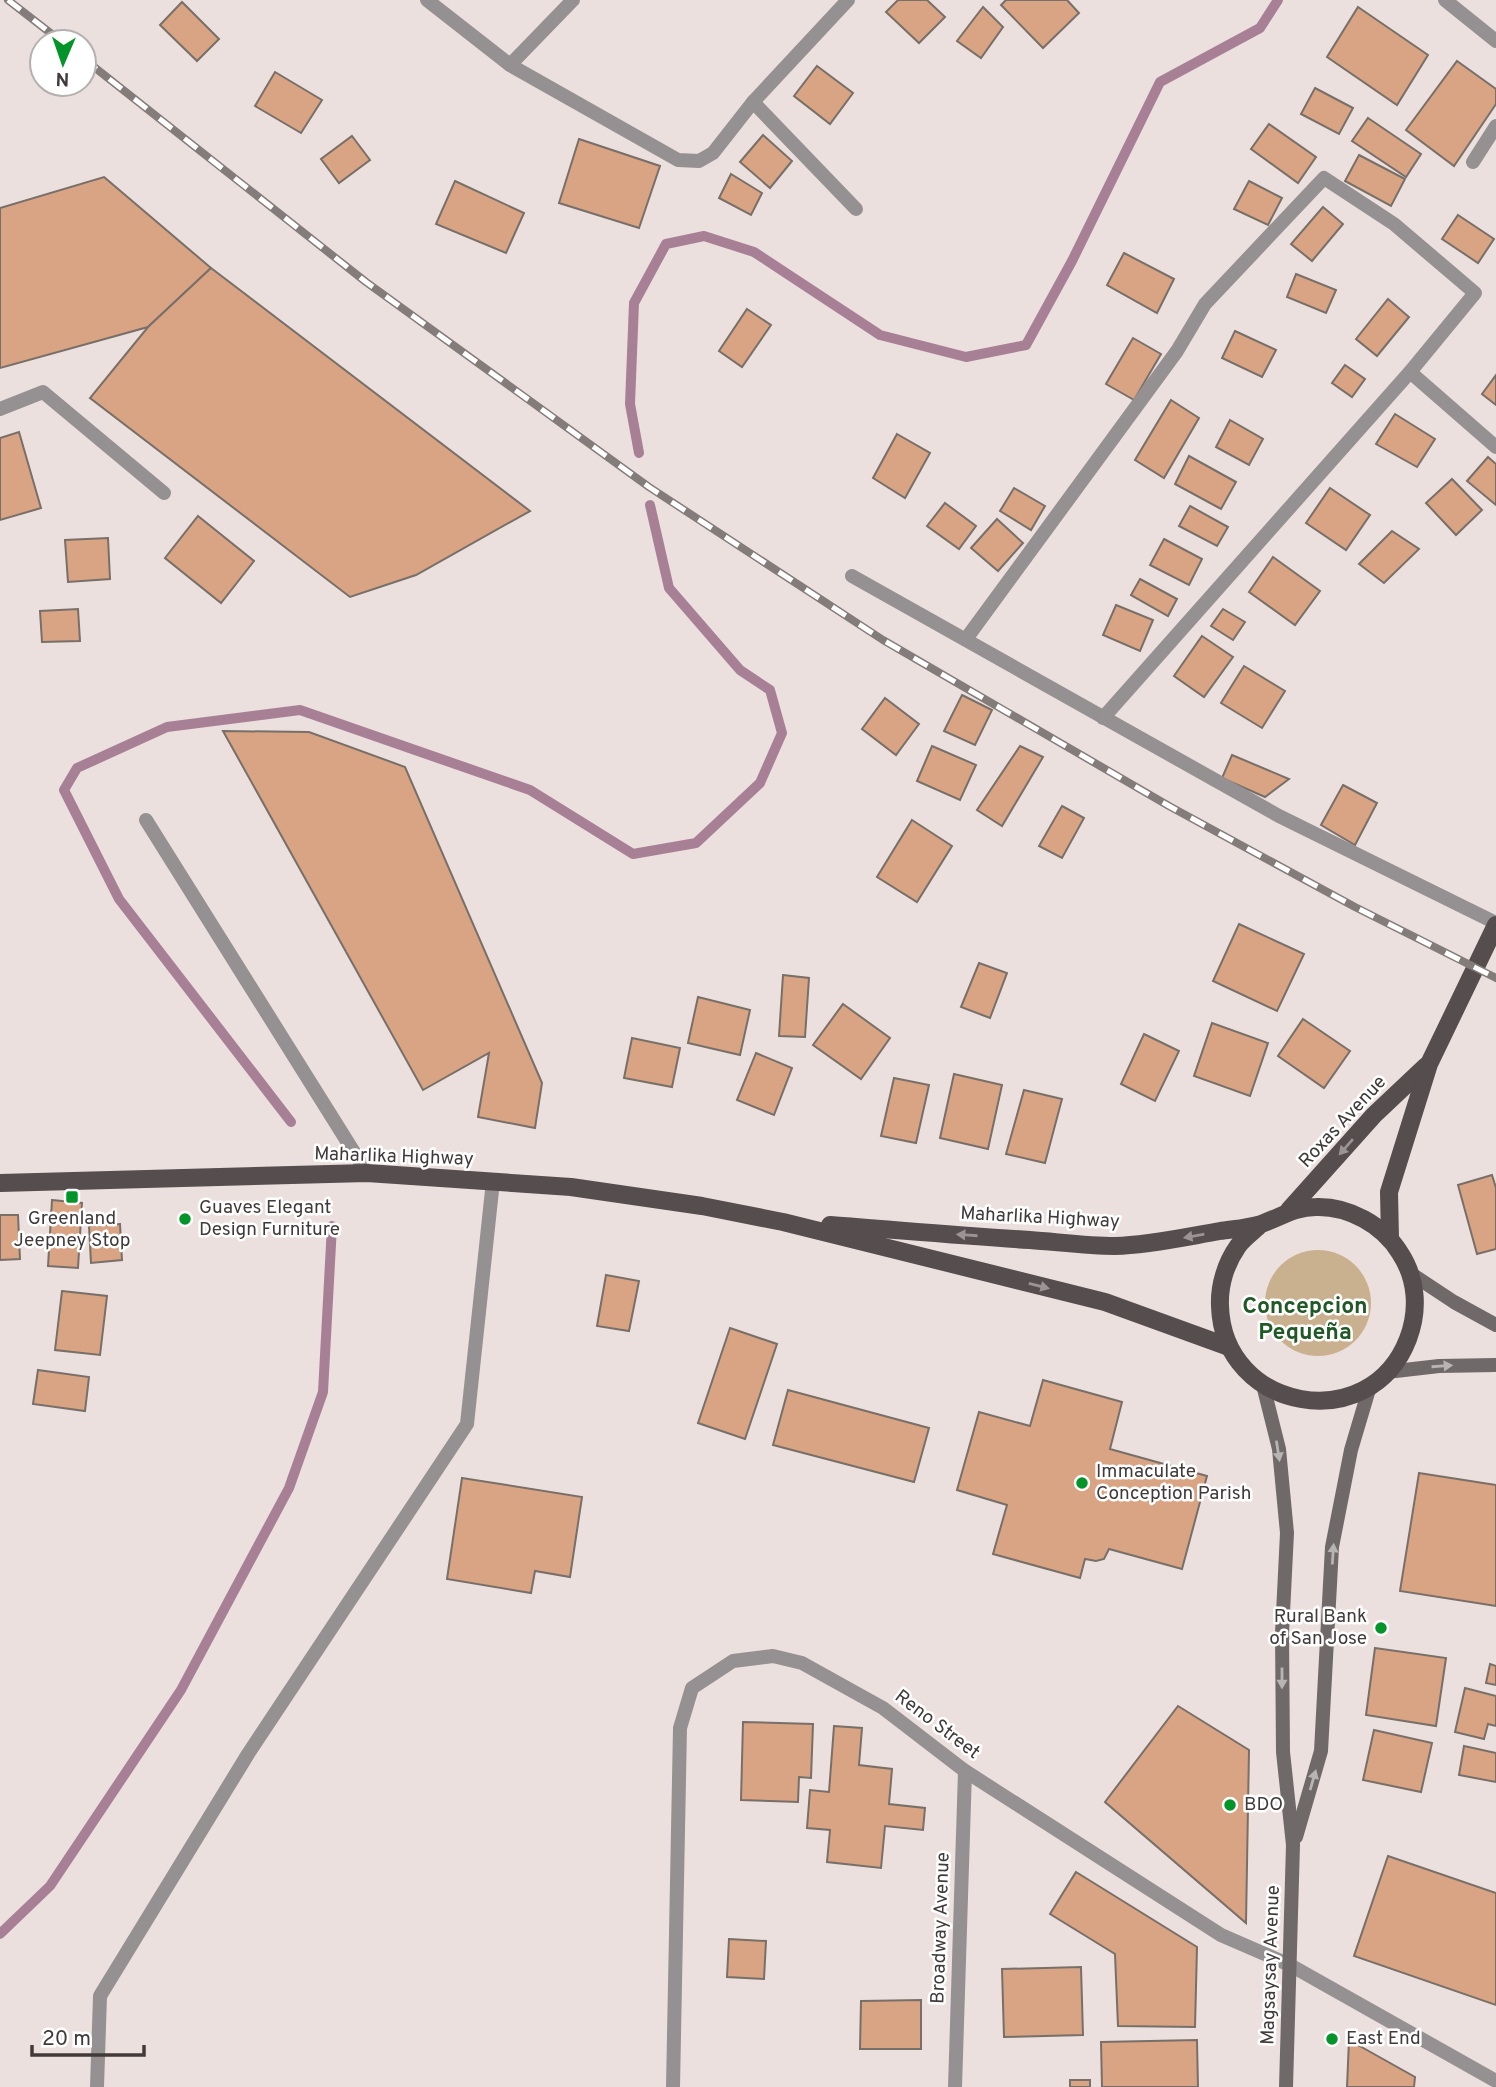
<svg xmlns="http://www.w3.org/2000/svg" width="1496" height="2087" font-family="Overpass,sans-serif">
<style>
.green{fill:#c9b18f}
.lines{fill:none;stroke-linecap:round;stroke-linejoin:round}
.stream{stroke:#a88096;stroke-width:10}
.building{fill:#d8a484;stroke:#786f69;stroke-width:2}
.lane{stroke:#959091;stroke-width:14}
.street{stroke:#959091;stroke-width:14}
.secondary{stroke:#70696a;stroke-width:14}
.primary{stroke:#564d4f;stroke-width:18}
.rail-casing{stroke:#837c7a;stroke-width:8}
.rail{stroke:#fff;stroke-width:5;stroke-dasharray:16;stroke-linecap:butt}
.oneway{fill:#9a9495}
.oneway2{fill:#b8b4b4}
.poi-dot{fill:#049429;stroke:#fff;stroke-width:2.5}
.labels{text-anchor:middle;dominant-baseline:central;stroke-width:5;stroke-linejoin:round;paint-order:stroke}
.street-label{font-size:19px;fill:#403b3a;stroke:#fff}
.poi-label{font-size:19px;fill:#403b3a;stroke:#fff;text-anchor:start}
.quarter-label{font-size:23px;font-weight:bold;fill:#215926;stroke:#fff}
</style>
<rect width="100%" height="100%" fill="#ece0de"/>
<circle class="green" cx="1318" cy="1303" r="53"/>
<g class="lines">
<g class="stream">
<path d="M639,453l-9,-49 4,-101 32,-59 38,-8 50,16 126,83 86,22 60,-12 46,-84 88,-179 100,-54 18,-28"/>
<path d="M291,1122l-172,-223 -55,-109 13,-22 90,-41 133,-17 230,80 103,64 63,-11 64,-60 22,-50 -12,-43 -30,-20 -71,-82 -19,-83"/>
<path d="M0,1934l50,-48 131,-196 108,-202 34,-96 9,-166"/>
</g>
</g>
<g class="building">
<path d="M898,0h29l18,17 -26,26 -33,-31z"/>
<path d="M1006,0h61l12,13 -36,35 -42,-43z"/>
<path d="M182,2l37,37 -22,22 -37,-36z"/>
<path d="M983,7l20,20 -22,31 -24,-17z"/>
<path d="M1358,7l70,48 -31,50 -70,-48z"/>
<path d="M1457,61l39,28v15l-42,62 -48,-36z"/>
<path d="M817,66l36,27 -23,31 -36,-28z"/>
<path d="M275,72l47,28 -21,33 -46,-27z"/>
<path d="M1315,88l38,20 -14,26 -38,-20z"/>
<path d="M1368,118l53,36 -15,23 -54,-36z"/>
<path d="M1269,124l47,33 -18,26 -47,-34z"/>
<path d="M763,135l29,26 -22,27 -30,-26z"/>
<path d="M352,136l18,24 -31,23 -18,-24z"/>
<path d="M579,139l81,27 -21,62 -80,-25z"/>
<path d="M1359,155l46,24 -14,27 -46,-25z"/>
<path d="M731,174l31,19 -11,22 -32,-17z"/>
<path d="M104,177l107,91 -63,59 -148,41v-160z"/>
<path d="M455,181l69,32 -18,40 -70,-29z"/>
<path d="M1249,181l33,17 -14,27 -34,-16z"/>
<path d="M1323,207l20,17 -31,37 -21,-17z"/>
<path d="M1458,215l36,24 -16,24 -36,-24z"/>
<path d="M1124,253l50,26 -17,34 -50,-28z"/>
<path d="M211,268l319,243 -114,64 -66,22 -260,-199 58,-71z"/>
<path d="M1296,274l40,16 -10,23 -39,-16z"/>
<path d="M1388,299l21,18 -32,39 -21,-17z"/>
<path d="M747,309l24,16 -29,42 -23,-16z"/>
<path d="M1235,331l41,19 -14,27 -40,-19z"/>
<path d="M1133,338l28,16 -27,46 -28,-16z"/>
<path d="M1345,365l20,14 -13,18 -20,-14z"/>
<path d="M1496,375v30l-14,-11z"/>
<path d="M1171,400l28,18 -35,60 -29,-18z"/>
<path d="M1395,414l40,25 -18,28 -41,-23z"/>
<path d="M1230,420l33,19 -14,26 -33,-18z"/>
<path d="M19,432l22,76 -41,12v-82z"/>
<path d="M897,434l33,19 -25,45 -32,-20z"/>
<path d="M1189,456l47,26 -15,27 -46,-25z"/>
<path d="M1488,457l8,7v41l-29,-24z"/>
<path d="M1452,479l30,31 -26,25 -30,-32z"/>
<path d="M1014,488l31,18 -14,24 -31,-19z"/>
<path d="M1330,488l40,27 -24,35 -40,-27z"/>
<path d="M945,503l31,23 -17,23 -32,-23z"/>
<path d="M1190,506l38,21 -11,19 -38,-20z"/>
<path d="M198,516l56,45 -33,42 -56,-45z"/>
<path d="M997,519l26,24 -25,28 -27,-23z"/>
<path d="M1392,531l27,18 -35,34 -25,-19z"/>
<path d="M108,538l2,41 -42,3 -3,-42z"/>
<path d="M1164,539l38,20 -13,26 -39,-20z"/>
<path d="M1273,557l47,34 -25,34 -46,-33z"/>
<path d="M1140,579l37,20 -9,17 -37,-21z"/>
<path d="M1116,605l37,15 -13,31 -37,-16z"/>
<path d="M78,609l2,32 -38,1 -2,-31z"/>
<path d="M1223,609l22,13 -12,18 -22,-14z"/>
<path d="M1202,636l31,21 -29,40 -30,-21z"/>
<path d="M1244,666l41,25 -23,37 -41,-25z"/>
<path d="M962,695l30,15 -17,35 -31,-14z"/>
<path d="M885,698l34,26 -23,31 -34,-26z"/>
<path d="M223,731l86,1 96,35 137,316 -7,45 -57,-11 11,-64 -66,37z"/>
<path d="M932,746l44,19 -16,35 -43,-19z"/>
<path d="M1020,746l23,11 -41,69 -25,-16z"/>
<path d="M1232,755l57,24 -24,18 -43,-19z"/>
<path d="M1343,785l34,18 -22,42 -34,-20z"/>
<path d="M1062,806l22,12 -22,40 -23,-12z"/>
<path d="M912,820l40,26 -35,56 -40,-25z"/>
<path d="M1239,924l65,30 -27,57 -64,-30z"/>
<path d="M979,963l28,10 -17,45 -29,-11z"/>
<path d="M783,975l26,3 -4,59 -26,-1z"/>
<path d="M698,997l52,13 -10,45 -52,-12z"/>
<path d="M843,1004l47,34 -29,41 -48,-34z"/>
<path d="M1303,1019l47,32 -26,37 -46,-32z"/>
<path d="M1212,1023l56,20 -18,53 -56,-20z"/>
<path d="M1144,1034l35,17 -24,50 -34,-17z"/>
<path d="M632,1038l48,10 -8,39 -48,-9z"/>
<path d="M756,1053l36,15 -18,47 -37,-15z"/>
<path d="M954,1074l48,11 -14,64 -48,-11z"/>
<path d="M894,1078l35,7 -13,58 -35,-7z"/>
<path d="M1024,1090l38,9 -17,64 -39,-9z"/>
<path d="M1492,1175l4,13v61l-19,5 -19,-69z"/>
<path d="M52,1200l30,3 -4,65 -30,-2z"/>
<path d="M0,1215h18l2,44 -20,1z"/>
<path d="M120,1224l2,36 -31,3 -2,-37z"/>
<path d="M606,1275l33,6 -10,50 -32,-5z"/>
<path d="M62,1291l45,5 -7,59 -45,-5z"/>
<path d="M730,1328l47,16 -32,95 -47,-16z"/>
<path d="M38,1370l51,7 -4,34 -52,-7z"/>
<path d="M1043,1380l79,22 -12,47 97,27 -25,93 -73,-20 -5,10 -8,2 -11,-2 -5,19 -87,-24 14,-49 -50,-15 22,-78 51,14z"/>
<path d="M788,1390l141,38 -15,54 -141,-37z"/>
<path d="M1419,1473l77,12v121l-96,-15z"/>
<path d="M462,1478l120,19 -12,80 -35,-6 -4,22 -84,-14z"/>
<path d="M1375,1648l71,10 -10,68 -70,-11z"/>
<path d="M1490,1664l6,2v19l-10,-2z"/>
<path d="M1465,1688l31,8v30l-8,-2 -4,15 -29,-7z"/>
<path d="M1178,1706l71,44 -3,173 -141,-121z"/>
<path d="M743,1722l70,2 -2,54 -12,-1 -1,25 -57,-2z"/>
<path d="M834,1726l28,2 -3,37 33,4 -3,35 36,4 -2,22 -38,-4 -4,42 -54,-6 3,-32 -23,-2 3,-38 19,2z"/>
<path d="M1374,1730l58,13 -11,49 -58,-12z"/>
<path d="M1464,1746l32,7v29l-37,-7z"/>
<path d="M1388,1856l108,37v112l-142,-49z"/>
<path d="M1076,1872l121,75 -2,80 -77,-1 -3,-72 -65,-40z"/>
<path d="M729,1939l37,2 -2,38 -37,-2z"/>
<path d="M1081,1967l2,68 -79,2 -2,-68z"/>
<path d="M921,2000v49h-61l1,-48z"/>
<path d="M1197,2040l1,47h-96l-1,-45z"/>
<path d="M1349,2040l66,37 -1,10h-67z"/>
<rect x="1070" y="2080" width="20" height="7"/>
</g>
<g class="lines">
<g class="lane">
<path d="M1473,162l23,-36"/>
<path d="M146,820l221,353"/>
</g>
<g class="street">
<path d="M427,0l83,65 168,95 21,1 14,-8 40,-51 95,-102"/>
<path d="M1445,0l51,41"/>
<path d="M510,65l63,-65"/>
<path d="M753,102l103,107"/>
<path d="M1410,372l86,75"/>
<path d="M0,409l43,-17 121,101"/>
<path d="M852,576l427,240 217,107"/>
<path d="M966,639l211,-288 28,-47 119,-126 70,46 81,69 -65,79 -307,346"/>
<path d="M97,2087l3,-91 148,-242 219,-330 26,-243"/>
<path d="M673,2087l7,-359 12,-40 41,-27 40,-5 29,7 81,45 82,63 256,164 69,30 206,116"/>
<path d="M955,2087l10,-316"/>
</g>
<g class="secondary">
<path d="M1410,1273l44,29 42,23"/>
<path d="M1387,1372l52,-6 57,-1"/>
<path d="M1263,1385l16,64 8,84 -5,100 1,119 10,93 -7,242"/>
<path d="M1296,1837l25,-86 11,-204 19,-97 19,-64"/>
</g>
<g class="primary">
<path d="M0,1183l367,-10 204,14 131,19 81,16 322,80 124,45"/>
<path d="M1289,1210l85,-95 52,-49"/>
<path d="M830,1225c67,5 134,11 200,15 28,2 57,6 85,6 34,-1 70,-9 105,-15 13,-2 28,-3 41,-7 20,-7 33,-17 55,-17 33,-1 67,18 84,46 17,26 19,57 8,86 -38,99 -185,72 -188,-33 -1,-21 6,-43 18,-60 6,-8 16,-15 23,-22"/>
<path d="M1390,1238l-1,-46 40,-128 67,-139"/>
</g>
<defs>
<g id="rail">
<path d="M8,0l54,42"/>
<path d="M84,59l282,223 283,205 234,153 286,166 186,101 141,71"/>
</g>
</defs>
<use href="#rail" class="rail-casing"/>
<use href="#rail" class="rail"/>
</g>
<defs><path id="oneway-solid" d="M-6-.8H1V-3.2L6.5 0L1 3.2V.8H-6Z" transform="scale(1.75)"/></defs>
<g class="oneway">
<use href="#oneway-solid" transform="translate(1346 1147) rotate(131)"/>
<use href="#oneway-solid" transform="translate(967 1235) rotate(-176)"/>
<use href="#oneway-solid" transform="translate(1194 1236) rotate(170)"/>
<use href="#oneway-solid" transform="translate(1039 1286) rotate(14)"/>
</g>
<g class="oneway2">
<use href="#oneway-solid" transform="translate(1442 1366) rotate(-4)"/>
<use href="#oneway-solid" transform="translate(1278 1451) rotate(81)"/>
<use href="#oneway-solid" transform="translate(1333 1554) rotate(-86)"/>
<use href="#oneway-solid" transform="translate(1282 1678) rotate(90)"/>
<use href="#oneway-solid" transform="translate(1313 1780) rotate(-74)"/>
</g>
<g class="poi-dot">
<rect x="65" y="1190" width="14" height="14" rx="3.5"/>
<circle cx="185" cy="1219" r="7"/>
<circle cx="1082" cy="1483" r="7"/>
<circle cx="1381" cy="1628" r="7"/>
<circle cx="1230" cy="1805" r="7"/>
<circle cx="1332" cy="2039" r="7"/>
</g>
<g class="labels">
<g class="street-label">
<text transform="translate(1343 1122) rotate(-47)">Roxas Avenue</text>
<text transform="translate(394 1157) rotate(2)">Maharlika Highway</text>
<text transform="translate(1040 1218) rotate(3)">Maharlika Highway</text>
<text transform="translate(937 1725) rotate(37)">Reno Street</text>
<text transform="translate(941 1928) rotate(-88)">Broadway Avenue</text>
<text transform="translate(1271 1965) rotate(-88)">Magsaysay Avenue</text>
</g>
<g class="poi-label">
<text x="199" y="1208">Guaves Elegant<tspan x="199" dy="22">Design Furniture</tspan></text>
<text x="72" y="1219" text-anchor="middle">Greenland<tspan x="72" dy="22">Jeepney Stop</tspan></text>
<text x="1096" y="1472">Immaculate<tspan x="1096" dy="22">Conception Parish</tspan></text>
<text x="1367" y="1617" text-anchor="end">Rural Bank<tspan x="1367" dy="22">of San Jose</tspan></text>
<text x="1244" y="1805">BDO</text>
<text x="1346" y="2039">East End</text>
</g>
<g class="quarter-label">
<text x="1305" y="1307">Concepcion<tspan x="1305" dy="26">Pequeña</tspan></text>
</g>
</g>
<g transform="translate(63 63) rotate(182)"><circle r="33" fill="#ffffff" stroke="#b3b1b0" stroke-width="2"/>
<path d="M0-5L12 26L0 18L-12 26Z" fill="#049429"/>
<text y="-10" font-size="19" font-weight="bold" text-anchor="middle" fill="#403b3a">N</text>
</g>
<path d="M32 2045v10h112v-10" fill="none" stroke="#403b3a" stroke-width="3.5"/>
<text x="42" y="2045" font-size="21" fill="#403b3a" stroke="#ffffff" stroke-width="5" paint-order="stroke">20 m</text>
</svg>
